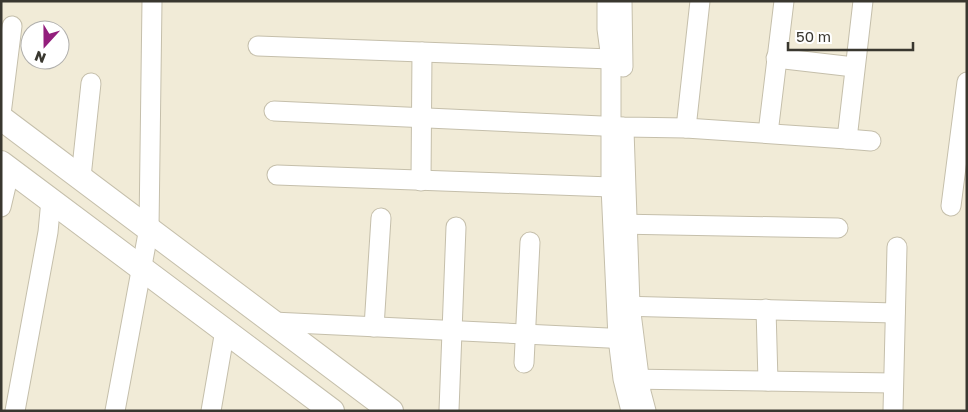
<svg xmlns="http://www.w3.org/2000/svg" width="968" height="412" font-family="'Golos Text',sans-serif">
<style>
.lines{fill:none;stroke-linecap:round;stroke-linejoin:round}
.minor-casing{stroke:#c5bfab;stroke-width:21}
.major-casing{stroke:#c5bfab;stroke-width:26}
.minor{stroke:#fff;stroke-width:19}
.major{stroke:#fff;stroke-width:24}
</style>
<rect width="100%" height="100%" fill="#f1ebd7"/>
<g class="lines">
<defs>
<g id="minor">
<path d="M607,1v28l4,30v128l7,151 5,41 8,32"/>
<path d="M622,1l1,66"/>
<path d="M258,46l353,13"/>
<path d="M776,58l78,9"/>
<path d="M274,111l350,16 62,1 161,11 16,-138"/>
<path d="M1,114l11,-88"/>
<path d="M686,128l14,-127"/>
<path d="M624,130l6,175 11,87 5,19"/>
<path d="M768,133l16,-132"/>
<path d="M847,139l24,2"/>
<path d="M277,175l334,12"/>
<path d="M81,177l10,-94"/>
<path d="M421,181l1,-129"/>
<path d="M951,206l16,-124"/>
<path d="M1,207l9,-38"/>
<path d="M617,224l221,4"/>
<path d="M619,306l276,7"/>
<path d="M766,309l2,72"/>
<path d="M273,322l356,17"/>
<path d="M374,327l7,-109"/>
<path d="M524,363l6,-121"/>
<path d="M627,379l266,4"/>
<path d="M449,410l7,-183"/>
<path d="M15,411l33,-179 3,-32"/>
<path d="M115,411l34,-183 3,-227"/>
<path d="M211,411l14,-81"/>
<path d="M893,411l4,-164"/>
</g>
<g id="major">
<path d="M1,118l390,293"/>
<path d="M1,163l331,248"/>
</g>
</defs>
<use href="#minor" class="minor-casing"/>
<use href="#major" class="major-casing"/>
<use href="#minor" class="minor"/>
<use href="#major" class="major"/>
</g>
<rect width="968" height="412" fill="none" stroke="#39372f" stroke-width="5"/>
<g transform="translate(45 45) rotate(201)"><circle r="24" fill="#ffffff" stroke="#b0afac"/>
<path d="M0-4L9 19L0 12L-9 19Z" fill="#931e7c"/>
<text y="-8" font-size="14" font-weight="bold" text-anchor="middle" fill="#39372f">N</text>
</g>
<path d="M788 42v8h125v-8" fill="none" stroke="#39372f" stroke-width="2.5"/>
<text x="796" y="42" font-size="15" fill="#39372f" stroke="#ffffff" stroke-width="4" paint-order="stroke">50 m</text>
</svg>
